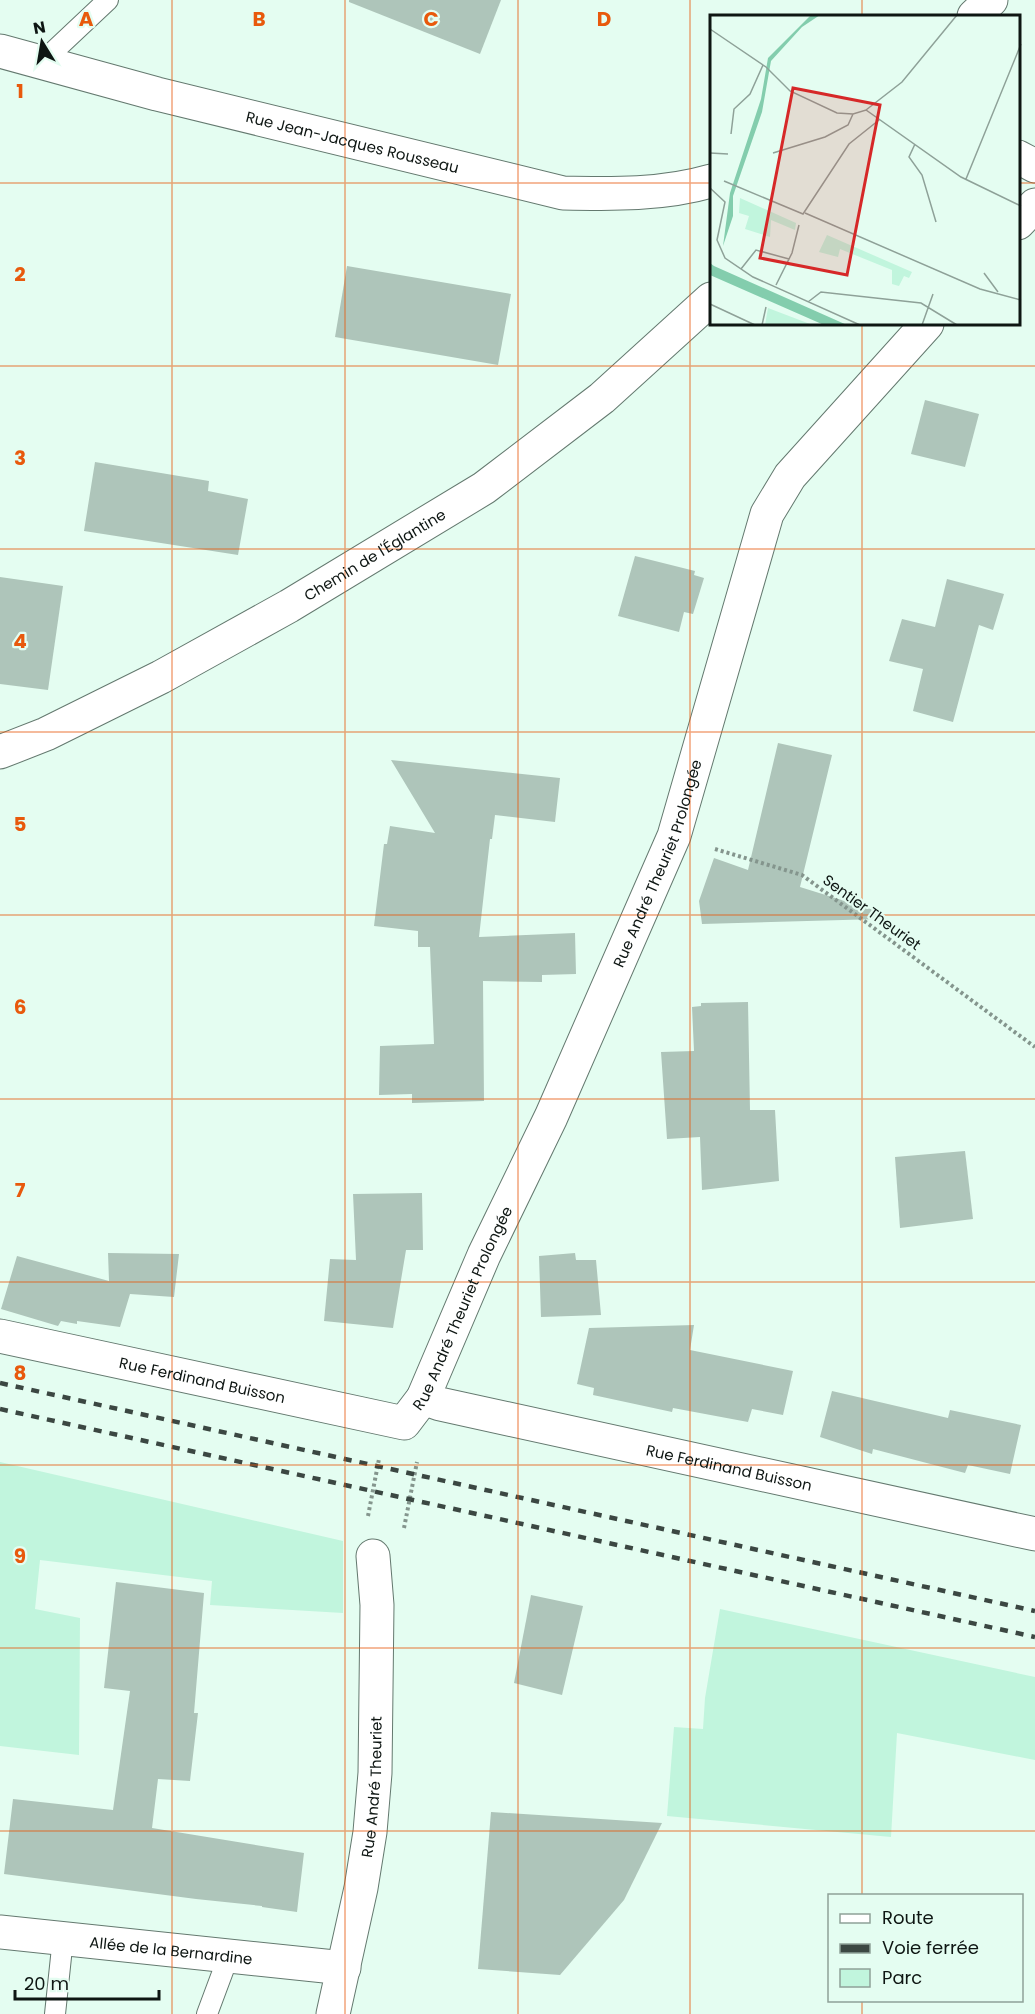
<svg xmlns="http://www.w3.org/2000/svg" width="1035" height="2014" font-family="Poppins,sans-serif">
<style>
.green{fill:#c1f5dd}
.building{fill:#aec5ba}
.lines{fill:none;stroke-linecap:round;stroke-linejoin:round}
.service-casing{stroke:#64796f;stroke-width:22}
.minor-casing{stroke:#64796f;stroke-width:35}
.tertiary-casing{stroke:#64796f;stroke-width:35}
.path{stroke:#84958d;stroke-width:4;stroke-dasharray:3 3;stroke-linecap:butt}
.service{stroke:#fff;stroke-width:20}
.minor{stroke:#fff;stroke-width:33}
.tertiary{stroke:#fff;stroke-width:33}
.rail{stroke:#3b4742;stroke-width:4.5;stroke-dasharray:8 8;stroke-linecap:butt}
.grid{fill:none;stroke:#e8590c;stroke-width:1.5;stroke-opacity:0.55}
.labels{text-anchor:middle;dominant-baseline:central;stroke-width:4.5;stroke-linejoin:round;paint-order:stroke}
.street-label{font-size:15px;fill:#0e1613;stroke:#e4fdf1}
.inset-road{fill:none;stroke:#8ea198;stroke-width:1.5}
.view{fill:#d62828;fill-opacity:0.15;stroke:#d62828;stroke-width:3}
.inset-edge{fill:none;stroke:#0e1613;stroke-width:3}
.grid-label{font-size:20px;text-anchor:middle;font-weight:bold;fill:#e8590c;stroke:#e4fdf1;stroke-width:4.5;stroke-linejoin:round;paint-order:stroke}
</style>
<rect width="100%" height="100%" fill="#e4fdf1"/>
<g class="green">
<path d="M0,1462l343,79v72l-133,-8 2,-24 -172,-21 -5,49 45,9 -1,137 -79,-9z"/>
<path d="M720,1609l315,68v83l-138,-27 -6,104 -224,-21 7,-89 29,2 2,-31z"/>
</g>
<g class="building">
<path d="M349,0h152l-21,54 -131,-52z"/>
<path d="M347,266l164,28 -13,71 -163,-28z"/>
<path d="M925,400l54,14 -14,53 -54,-13z"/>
<path d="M95,462l114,19 -1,10 40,8 -10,56 -154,-24z"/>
<path d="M635,556l60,15 -1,4 10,3 -11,36 -9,-2 -5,20 -61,-16z"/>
<path d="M0,577l63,9 -15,104 -48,-6z"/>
<path d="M947,579l57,15 -11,36 -14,-5 -26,97 -40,-11 10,-42 -34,-8 13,-42 33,8z"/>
<path d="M778,743l54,12 -32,132 80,25 -1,7 -177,5 -3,-23 15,-43 34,12z"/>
<path d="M391,760l169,18 -5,44 -60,-7 -3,24h-2l-11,98 96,-4 1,41 -34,1v7l-59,-1 1,120 -72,2v-9l-33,1 1,-49 54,-2 -4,-97h-12v-16l-44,-5 10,-82h3l3,-18 45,7z"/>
<path d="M748,1002l2,108h25l4,71 -77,9 -2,-53 -33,2 -6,-87 33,-1 -2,-44 9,-1v-3z"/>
<path d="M965,1151l8,68 -73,9 -5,-71z"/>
<path d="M422,1193l1,57h-17l-13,78 -69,-7 6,-62 26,1 -3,-66z"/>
<path d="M108,1253l71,1 -5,43 -44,-3 -10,33 -43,-6v3l-16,-3 -3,5 -57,-17 16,-53 92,25z"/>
<path d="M575,1253l1,7h20l5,55 -60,2 -2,-61z"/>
<path d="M694,1325l-4,25 103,21 -10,44 -31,-6 -4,13 -75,-14 -1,4 -79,-17 1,-7 -17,-4 12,-56z"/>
<path d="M832,1391l116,27 2,-8 71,15 -11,49 -42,-9 -3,8 -92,-24 -1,5 -52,-17z"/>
<path d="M116,1582l88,11 -10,120h4l-8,68 -32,-2 -6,49 152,25 -7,59 -35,-5v-1l-66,-7 -192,-25 9,-75 100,11 17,-119 -26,-3z"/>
<path d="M531,1595l52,11 -21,89 -48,-12z"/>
<path d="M491,1812l171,11 -38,77 -64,75 -82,-6z"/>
</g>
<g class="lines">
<defs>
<g id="service">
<path d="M40,64l68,-64"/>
<path d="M55,2014l8,-76"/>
<path d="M207,2014l22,-59"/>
</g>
<g id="minor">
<path d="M974,16l17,-16"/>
<path d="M1018,223l17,-18"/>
<path id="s1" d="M0,752l46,-18 115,-57 128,-71 195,-118 118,-90 109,-99"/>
<path id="s2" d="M0,1336l404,87 19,-25 61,-143 67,-138 123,-281 93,-322 23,-38 137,-152"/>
<path id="s3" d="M423,1398l17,6 595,130"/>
<path id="s4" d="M0,1932l344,36"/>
<path id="s5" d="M333,2014l28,-126 9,-56 5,-59 2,-168 -4,-49"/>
</g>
<g id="tertiary">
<path id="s6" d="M0,51l157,43 406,99c50,1 100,2 148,-12"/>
<path d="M1018,157l17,9"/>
</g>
</defs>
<use href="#service" class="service-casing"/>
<use href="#minor" class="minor-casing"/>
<use href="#tertiary" class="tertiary-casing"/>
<g class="path">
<path d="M715,849l87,26 233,172"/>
<path d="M368,1516l11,-57"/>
<path d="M404,1528l13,-66"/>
</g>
<use href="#service" class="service"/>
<use href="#minor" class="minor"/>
<use href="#tertiary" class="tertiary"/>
<g class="rail">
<path d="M0,1383l1035,228"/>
<path d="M0,1409l1035,228"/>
</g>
</g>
<path class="grid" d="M172,0v2014M345,0v2014M518,0v2014M690,0v2014M862,0v16M0,183h711M1018,183h17M862,324v1572M0,366h1035M0,549h1035M0,732h1035M0,915h1035M0,1099h1035M0,1282h1035M0,1465h1035M0,1648h1035M0,1831h1035M862,2000v14"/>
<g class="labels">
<g class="street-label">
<text stroke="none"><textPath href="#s6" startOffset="364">Rue Jean-Jacques Rousseau</textPath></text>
<text stroke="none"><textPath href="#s1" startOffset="424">Chemin de l'Églantine</textPath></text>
<text stroke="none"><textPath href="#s2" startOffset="1029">Rue André Theuriet Prolongée</textPath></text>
<text transform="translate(872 912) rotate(36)">Sentier Theuriet</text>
<text stroke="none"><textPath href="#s2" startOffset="543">Rue André Theuriet Prolongée</textPath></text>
<text stroke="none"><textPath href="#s2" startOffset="207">Rue Ferdinand Buisson</textPath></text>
<text stroke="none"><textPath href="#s3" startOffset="314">Rue Ferdinand Buisson</textPath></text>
<text stroke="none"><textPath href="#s5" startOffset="231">Rue André Theuriet</textPath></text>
<text stroke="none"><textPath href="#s4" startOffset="172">Allée de la Bernardine</textPath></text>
</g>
</g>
<g transform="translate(710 15)">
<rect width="310" height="310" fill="#e4fdf1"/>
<path d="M30,183l56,25 -1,7 -24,-10 -1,17 -25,-8 4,-13 -10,-3zM117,220l85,37 -3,6 -5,-2 -5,10 -7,-2v-14l-52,-21 -2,8 -19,-5zM58,293l42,16 4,1h-49z" fill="#c1f5dd"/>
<path d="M101,0h9l-18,12 -31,34 -9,51 -29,84v20l-10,30 7,-53 31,-94 7,-41zM0,248l4,3 133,59h-23l-114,-50z" fill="#83cdad"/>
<path class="inset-road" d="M0,14l56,38 24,24 47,22 16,1 13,-4 95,67 60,29M156,95l36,-28 55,-67M21,119l3,-25 16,-15 13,-29M205,129l-6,13 13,18 14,47M0,138l18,1M63,138l52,-16 23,-12 5,-11M256,164l55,-135M14,166l79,33 46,-70 30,-24M0,173l15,14 -8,38 8,18 28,19 107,48M95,198l175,76 41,11M31,254l15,-19 33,9M274,258l14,19M66,270l16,-32 7,-28M98,287l13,-10 100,11 36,22M0,289l45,21M52,310l4,-18M212,310l11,-31"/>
<path class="view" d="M83,73l87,17 -33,170 -87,-17z"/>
<rect width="310" height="310" class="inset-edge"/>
</g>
<g class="grid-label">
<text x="86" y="26">A</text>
<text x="259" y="26">B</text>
<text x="431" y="26">C</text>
<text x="604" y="26">D</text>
<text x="20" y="98">1</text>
<text x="20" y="281">2</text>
<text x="20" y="465">3</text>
<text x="20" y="648">4</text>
<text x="20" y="831">5</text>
<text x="20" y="1014">6</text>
<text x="20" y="1197">7</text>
<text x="20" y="1380">8</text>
<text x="20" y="1563">9</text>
</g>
<rect x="828" y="1894" width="195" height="108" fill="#e4fdf1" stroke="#8ea198" stroke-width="1.5"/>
<rect x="840" y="1914" width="30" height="9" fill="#ffffff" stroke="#8ea198" stroke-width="1.5"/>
<text x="882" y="1924" font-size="18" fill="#0e1613">Route</text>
<rect x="840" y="1944" width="30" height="9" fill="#3b4742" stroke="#8ea198" stroke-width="1.5"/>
<text x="882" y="1954" font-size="18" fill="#0e1613">Voie ferrée</text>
<rect x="840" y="1969" width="30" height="18" fill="#c1f5dd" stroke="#8ea198" stroke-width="1.5"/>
<text x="882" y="1984" font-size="18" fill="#0e1613">Parc</text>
<g transform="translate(42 42) rotate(349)" stroke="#e4fdf1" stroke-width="4.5" paint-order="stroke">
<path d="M0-4.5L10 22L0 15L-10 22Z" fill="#0e1613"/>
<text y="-9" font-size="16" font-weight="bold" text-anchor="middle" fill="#0e1613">N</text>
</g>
<path d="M15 1990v9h144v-9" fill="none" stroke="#0e1613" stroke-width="3"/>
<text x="24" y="1990" font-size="18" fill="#0e1613" stroke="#e4fdf1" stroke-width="4.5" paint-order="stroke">20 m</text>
</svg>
